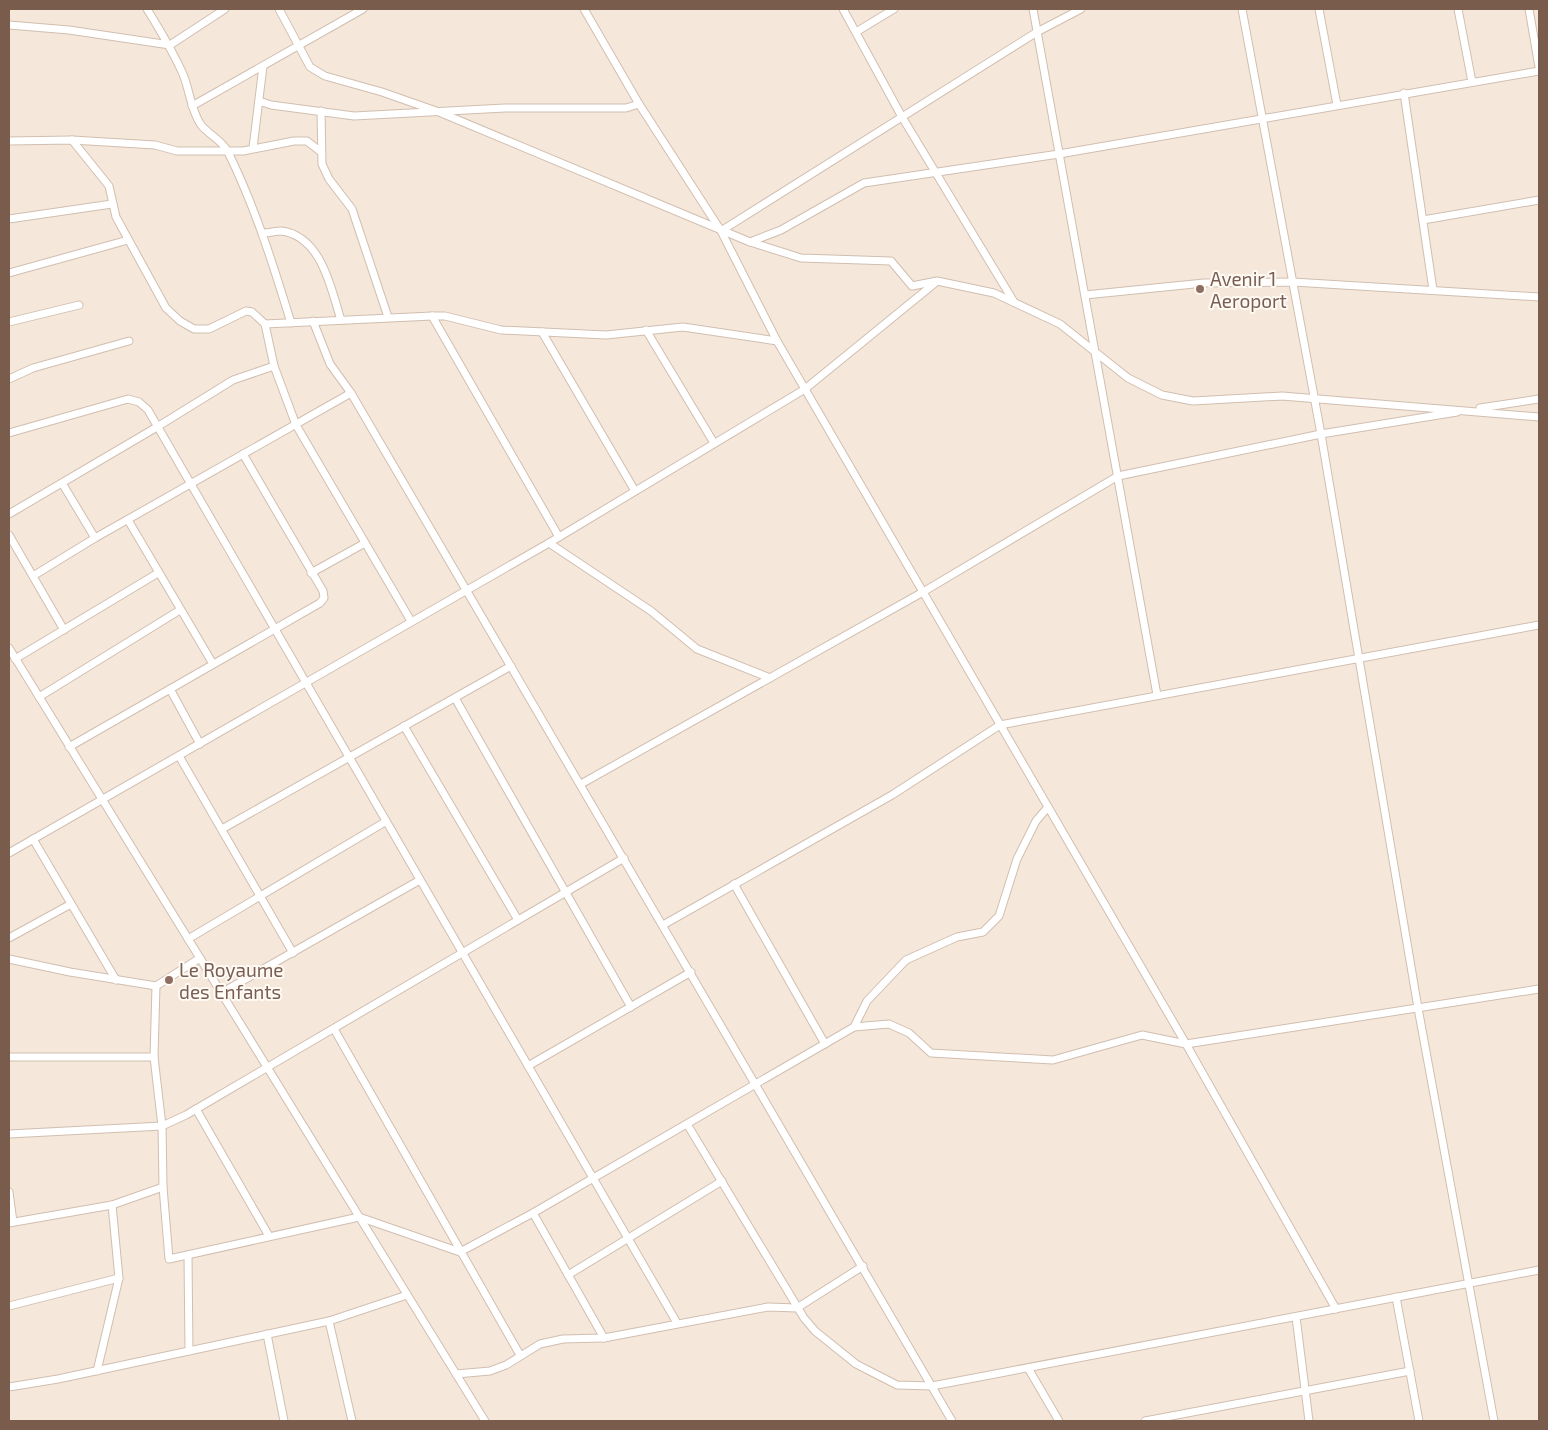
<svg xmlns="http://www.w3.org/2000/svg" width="1548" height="1430" font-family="'Exo 2',sans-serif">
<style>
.residential{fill:#f5e8da}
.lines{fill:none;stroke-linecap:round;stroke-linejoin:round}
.minor-casing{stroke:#d1beb0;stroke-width:9}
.minor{stroke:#fff;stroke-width:7}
.education-dot{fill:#8d6e63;stroke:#fffaf3;stroke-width:2}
.labels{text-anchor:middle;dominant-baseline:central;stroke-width:4;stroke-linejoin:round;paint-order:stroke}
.education-label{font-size:19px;fill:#785e54;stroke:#fffaf3;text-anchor:start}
</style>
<rect width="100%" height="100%" fill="#fdf6ec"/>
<rect class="residential" x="9" y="9" width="1530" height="1412"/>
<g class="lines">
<defs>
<g id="minor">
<path d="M147,9c13,21 25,41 35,63 8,17 8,37 19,53 8,10 21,15 27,27 27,55 45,112 63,171"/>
<path d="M279,9l31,58 15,9 57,16 57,20 311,130 51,16 90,3 21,25 25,-5 57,12 66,31 68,54 34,17 31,6 89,-5 257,21"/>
<path d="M584,9l55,95 82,127 56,110 409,703 150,265"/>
<path d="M843,9l59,108 112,185"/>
<path d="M1033,9l124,686"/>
<path d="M1242,9l79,425 97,574 76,413"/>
<path d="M1319,9l18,96"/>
<path d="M1458,9l14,73"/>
<path d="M1529,9l10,58"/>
<path d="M9,25l60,5 101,15 55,-36"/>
<path d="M856,32l38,-23"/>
<path d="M1404,93l29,197"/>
<path d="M259,101l12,4 83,11 151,-8h121l13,-4"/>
<path d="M192,106l171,-97"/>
<path d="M321,111l1,53 7,15 23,30 36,108"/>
<path d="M72,140l37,46 7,31 50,91 14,13 14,8h15l37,-18 6,1 13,12 9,42 22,59 115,196"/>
<path d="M9,141l63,-1 83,5 22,6h66l51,-10h13l14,11"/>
<path d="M253,148l10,-82"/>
<path d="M9,219l103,-15"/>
<path d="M1423,220l116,-20"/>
<path d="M721,231l316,-199 44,-23"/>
<path d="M263,233c6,0 13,-2 19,-2 40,6 49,58 59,89"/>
<path d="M750,242l31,-12 83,-47 195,-29 480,-83"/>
<path d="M9,273l119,-33"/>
<path d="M1085,295l119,-12 89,-1 246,15"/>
<path d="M432,316l127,221"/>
<path d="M313,321l17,43 21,29 601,1028"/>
<path d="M9,322l70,-17"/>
<path d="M265,324l167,-8h13l56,14 105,5 77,-8 94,14"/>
<path d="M646,330l68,113"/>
<path d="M542,332l93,159"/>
<path d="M9,379l24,-11 96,-27"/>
<path d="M1480,408l59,-9"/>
<path d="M9,433l119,-34 11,3 9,8 529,913"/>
<path d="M62,483l33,55"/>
<path d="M9,514l148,-87 76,-47 41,-14"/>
<path d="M128,520l85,144"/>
<path d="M9,535l55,95"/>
<path d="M549,543l102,68 46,38 73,29"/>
<path d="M311,573l54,-30"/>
<path d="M33,576l62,-38 256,-145"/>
<path d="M9,648l476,773"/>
<path d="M15,659l143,-86"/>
<path d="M170,689l30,55"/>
<path d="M39,697l141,-87"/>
<path d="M455,698l176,309"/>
<path d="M404,726l114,194"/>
<path d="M69,747l251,-144 4,-5 -1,-7 -80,-137"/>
<path d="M179,756l114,197"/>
<path d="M581,784l342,-192 195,-116 203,-42 136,-22"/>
<path d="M222,829l289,-163"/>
<path d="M33,839l83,141"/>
<path d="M9,853l540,-310 256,-154 130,-106"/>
<path d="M734,884l91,160"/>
<path d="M663,925l229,-130 108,-70 539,-100"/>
<path d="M9,938l62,-34"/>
<path d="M188,939l197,-117"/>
<path d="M9,959l61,13 86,14 44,-28"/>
<path d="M156,986l-2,71 8,69 1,61 6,72 190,-42 101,35 73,-39 321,-186 35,-3 20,9 22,20 122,7 89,-25 44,9 353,-55"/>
<path d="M221,993l199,-113"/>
<path d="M854,1027l13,-26 39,-41 51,-23 26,-5 16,-16 18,-57 19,-38 12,-14"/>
<path d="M334,1029l186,326"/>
<path d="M9,1057h145"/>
<path d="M528,1066l163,-94"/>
<path d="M196,1109l73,127"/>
<path d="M687,1124l117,194 11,13 41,33 41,21 35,1 607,-116"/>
<path d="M9,1134l153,-8 24,-11 438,-257"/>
<path d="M9,1192l4,30"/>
<path d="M533,1213l71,125"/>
<path d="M9,1223l103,-18 51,-18"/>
<path d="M188,1255l1,96"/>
<path d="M568,1275l154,-94"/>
<path d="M1396,1297l23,124"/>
<path d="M9,1306l110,-28"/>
<path d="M1296,1317l13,104"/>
<path d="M329,1321l23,100"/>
<path d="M267,1334l17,87"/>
<path d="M1028,1368l31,53"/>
<path d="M97,1371l22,-93 -7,-73"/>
<path d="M456,1374l34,-3 16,-6 34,-21 23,-5 41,-1 164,-31 29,1 66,-42"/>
<path d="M9,1387l49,-8 271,-58 78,-26"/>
<path d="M1145,1421l265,-50"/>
</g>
</defs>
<use href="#minor" class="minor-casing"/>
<use href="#minor" class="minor"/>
</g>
<g class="education-dot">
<circle cx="1200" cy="289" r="5"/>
<circle cx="169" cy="980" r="5"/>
</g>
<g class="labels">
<g class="education-label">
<text x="1210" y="278">Avenir 1<tspan x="1210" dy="22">Aeroport</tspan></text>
<text x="179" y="969">Le Royaume<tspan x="179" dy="22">des Enfants</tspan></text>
</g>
</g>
<rect width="1548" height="1430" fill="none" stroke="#7a5c4d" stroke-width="20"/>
</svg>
